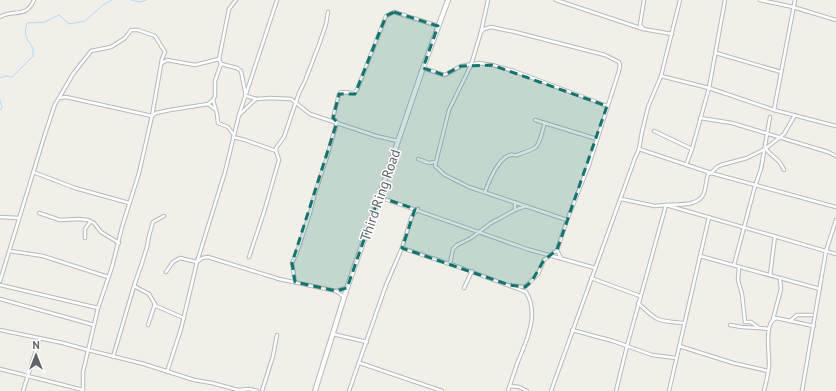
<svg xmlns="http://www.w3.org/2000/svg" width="836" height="391" font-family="'PT Sans',sans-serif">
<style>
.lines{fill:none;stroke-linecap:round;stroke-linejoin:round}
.stream{stroke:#aadaff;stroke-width:1}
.street-casing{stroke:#b5b8bc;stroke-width:4.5}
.secondary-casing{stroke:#b6babf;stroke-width:6}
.street{stroke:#fff;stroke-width:2.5}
.secondary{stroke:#fff;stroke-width:4}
.marked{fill:#0f766e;fill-opacity:0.2;stroke:#0f766e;stroke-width:3;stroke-dasharray:8 5;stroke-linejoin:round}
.labels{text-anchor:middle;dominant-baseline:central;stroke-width:3;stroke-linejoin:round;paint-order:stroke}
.street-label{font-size:14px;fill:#5f6368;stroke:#fff}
</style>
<rect width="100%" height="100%" fill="#f1efe8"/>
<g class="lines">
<g class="stream">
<path d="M131,0l9,2 6,-2"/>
<path d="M0,78l5,-2 7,1 21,-21c2,-16 -12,-13 -6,-33l18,-1 14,-7 10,9 16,-3 18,-16 9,-5"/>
<path d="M0,100l2,8 -2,2"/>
</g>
<defs>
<g id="street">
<path d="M556,0l87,29 29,5"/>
<path d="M760,0l33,7 43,13"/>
<path d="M0,17c13,-8 26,2 34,-17"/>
<path d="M643,28l-3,-3 4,-25"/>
<path d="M481,32l7,-32"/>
<path d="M716,53l65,19"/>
<path d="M162,63l5,-3 28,5 24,-6"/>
<path d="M221,64l16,4 4,3 5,25 11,3 13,-1 21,1 19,15 66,22 22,5"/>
<path d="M423,68l21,7 3,-1 14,-8 18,-3 13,2 22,6 93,35"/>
<path d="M661,76l48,12 65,22 62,16"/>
<path d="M59,98l14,-24 18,-23 20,-4 14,-9 6,-8h7l17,6 10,16 -3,7 -10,57 -13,57 -17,54 -10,40 -14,41 -15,64v19"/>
<path d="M208,104l8,6"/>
<path d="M774,110l21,-110"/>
<path d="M239,115l17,-16"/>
<path d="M700,118l32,5 96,29 8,4"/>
<path d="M535,120l62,19"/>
<path d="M654,131l38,18"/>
<path d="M233,134l-5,-7 -10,-4 -1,-9 -4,-14 2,-4v-15l6,-17 -2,-5 10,-50 7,-9"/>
<path d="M233,137l12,3 31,11"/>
<path d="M639,149l72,24 125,34"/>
<path d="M766,149c7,10 12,7 18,21"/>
<path d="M418,159l11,4 6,-1"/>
<path d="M686,165l6,-16 17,-61 16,-88"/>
<path d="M33,172l42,16 54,15"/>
<path d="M485,192c4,-11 13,-33 25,-37 5,-1 2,1 7,0 3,-1 17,-6 19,-8 5,-6 6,-17 9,-24"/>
<path d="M379,197l148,52 68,19"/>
<path d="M621,199l34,7 11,-1 170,49"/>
<path d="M515,210v-8"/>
<path d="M39,213l21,7 19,-1 9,1 6,3 7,9 18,11"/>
<path d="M0,217l18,1"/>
<path d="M85,238v-9l5,-7"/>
<path d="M402,248l57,19 67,25c14,22 0,50 -9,72 -3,9 -6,18 -9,27"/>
<path d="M557,250l4,8"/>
<path d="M10,251l33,5 65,21"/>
<path d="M700,256l120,33"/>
<path d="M249,257l15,-45 15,-52 -3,-9v-3l8,-11 15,-44 6,-12 15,-39 6,-18 2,-12"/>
<path d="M450,264l3,-15 4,-4 14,-7 20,-15 24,-13 11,-4"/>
<path d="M734,265l21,-79 6,-17 9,-52"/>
<path d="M739,267l-1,13 4,14 3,28h6l8,6 10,1"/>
<path d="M166,272l7,-10 7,-4 17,4 5,-4 6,-1 71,22 57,12 8,6"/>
<path d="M770,275l5,-39"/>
<path d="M591,278l49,18"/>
<path d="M0,281l45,-147 10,-30 4,-6 7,-1 86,19 4,-3 14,-3 38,-6 5,-4"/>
<path d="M295,282l-3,-19 4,-8 14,-42 5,-20 11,-33 11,-38 -4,-4 6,-24 2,-2 13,1 3,-3 29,-74 8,-4 44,14"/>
<path d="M0,285l98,23"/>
<path d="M509,285l16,2 13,-13 6,-14 13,-10 10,-30 -98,-33 -24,-12 -10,-9 14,-56 22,-45 10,-33 3,-3 7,-2 24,5 90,23 14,7 1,4 -1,5 -30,94 -22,55"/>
<path d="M134,286l15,8 7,12 28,12"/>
<path d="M464,288l8,-17"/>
<path d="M336,291l11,-3"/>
<path d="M0,299l94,26"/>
<path d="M638,303c20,19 19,18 46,20"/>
<path d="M773,319l8,-30 -1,-9"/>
<path d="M790,321l7,-6h15"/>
<path d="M148,325l7,-21"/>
<path d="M730,325l12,2 16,1"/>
<path d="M0,330l63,13 25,7 56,14 50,16 18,3 26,7 12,-1 7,2"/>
<path d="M572,330l41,11 39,14 24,3"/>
<path d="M333,334l34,8"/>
<path d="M679,346l54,17 35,8"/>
<path d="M113,357l21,-71 7,-20 6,-19 2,-11 4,-14 11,-6"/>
<path d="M360,363l82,28"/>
<path d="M0,369l83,21"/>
<path d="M167,372l14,-43 16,-67 28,-90 14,-57 38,-115"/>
<path d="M510,386l9,1 8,4"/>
<path d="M23,391l17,-53"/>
<path d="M262,391l11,-35 4,-21"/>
<path d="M349,391l37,-106 16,-37 10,-32 6,-7"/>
<path d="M551,391l84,-233 4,-9 3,-17 6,-25 13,-31 19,-76"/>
<path d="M616,391l11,-45 39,-141c11,-1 33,2 38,-12 2,-6 2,-12 4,-19l3,-1 6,-6 4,-2 26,-7 18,-9 19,-15 11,-19"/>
<path d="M669,391l40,-174"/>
<path d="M764,391c2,-8 4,-17 5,-25 1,-10 -6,-43 7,-48l38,8"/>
<path d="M802,391l24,-140 10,-31"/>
</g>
<path id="secondary" d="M315,391l32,-103 32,-91 44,-129 25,-68"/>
</defs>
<use href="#street" class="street-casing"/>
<use href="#secondary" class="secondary-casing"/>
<use href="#street" class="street"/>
<use href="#secondary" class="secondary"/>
</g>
<path class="marked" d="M394,12l44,14 -15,42 21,7 17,-9 31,-1 115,41 -50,144 -13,10 -12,21 -7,6 -16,-2 -107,-37 13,-39 -36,-12 -32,91 -11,3 -41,-9 -3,-19 45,-141 -4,-4 6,-24h16l31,-78z"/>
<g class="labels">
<g class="street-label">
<text transform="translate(380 195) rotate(-71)">Third Ring Road</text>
</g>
</g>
<g transform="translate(36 355)" stroke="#ffffff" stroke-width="3" paint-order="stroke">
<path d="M0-3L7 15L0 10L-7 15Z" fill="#5f6368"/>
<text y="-6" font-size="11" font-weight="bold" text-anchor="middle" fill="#5f6368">N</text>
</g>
</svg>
